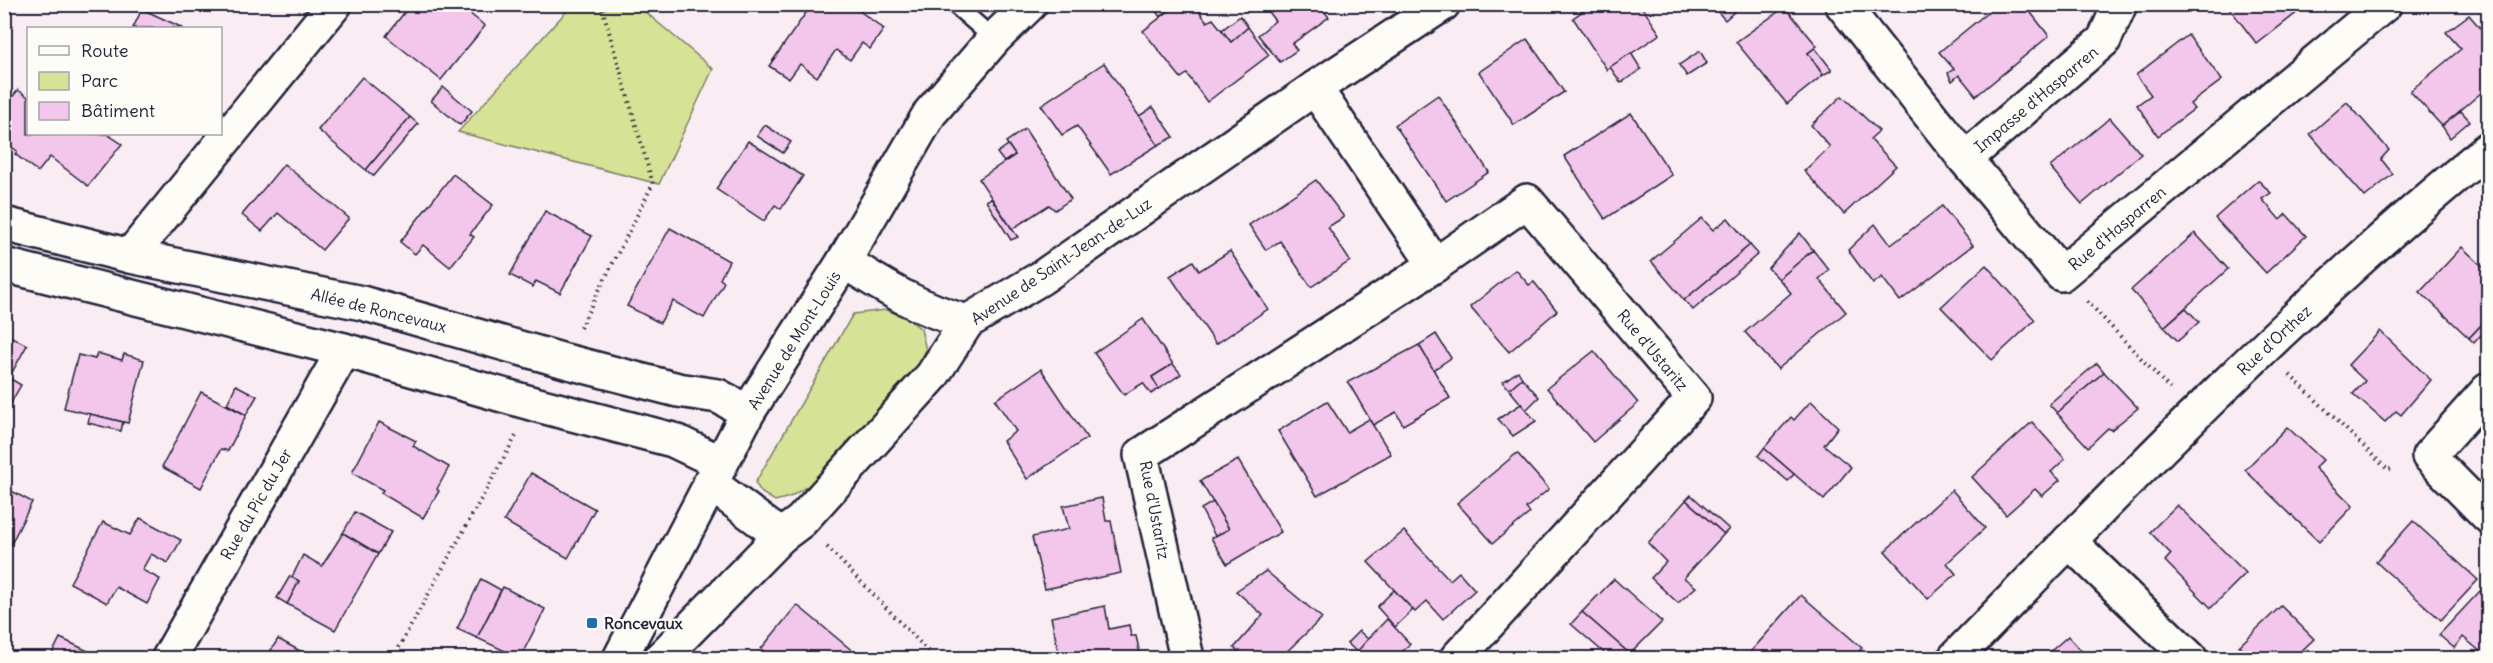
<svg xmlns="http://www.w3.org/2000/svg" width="2493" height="663" font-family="Delius,sans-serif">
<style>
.green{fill:#d6e295;stroke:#7c8268;stroke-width:1.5}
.building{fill:#f3c6eb;stroke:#22223b;stroke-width:1.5}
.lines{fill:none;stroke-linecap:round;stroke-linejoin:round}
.lane-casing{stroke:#22223b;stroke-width:21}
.street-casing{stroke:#22223b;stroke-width:38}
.path{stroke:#22223b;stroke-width:4;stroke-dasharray:1.5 4.5;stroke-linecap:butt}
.lane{stroke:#fdfcf7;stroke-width:16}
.street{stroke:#fdfcf7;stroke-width:33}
.poi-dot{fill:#1f6fb2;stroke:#fdfcf7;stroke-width:2}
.labels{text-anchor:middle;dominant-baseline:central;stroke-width:4.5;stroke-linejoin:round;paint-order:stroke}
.street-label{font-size:16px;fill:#22223b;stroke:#fdfcf7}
.poi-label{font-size:16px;font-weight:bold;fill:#22223b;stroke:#fdfcf7;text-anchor:start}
</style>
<rect width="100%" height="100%" fill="#faecf3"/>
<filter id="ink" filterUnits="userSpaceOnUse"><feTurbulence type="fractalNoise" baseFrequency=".0167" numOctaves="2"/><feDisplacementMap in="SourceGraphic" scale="12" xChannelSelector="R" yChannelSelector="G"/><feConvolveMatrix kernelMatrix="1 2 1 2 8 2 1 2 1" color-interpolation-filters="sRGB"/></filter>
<g filter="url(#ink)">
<g class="green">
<path d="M572,5h65l76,64 -54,115 -201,-52z"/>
<path d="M886,310l21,8 14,11 5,21 -19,37 -81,88 -36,22 -15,4 -13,-8 -7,-10 98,-169z"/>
</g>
<g class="building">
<path d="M411,4h47l27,22 -44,54 -55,-44z"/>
<path d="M812,4h38l34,25 -14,20 -8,-6 -12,17 -14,-10 -19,27 -17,-13 -11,15 -20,-13z"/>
<path d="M1151,4h27l-18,13z"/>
<path d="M1178,4h16l13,18 6,-3 18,23 17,-15 21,28 -62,47 -20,-28 -6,4 -38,-47z"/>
<path d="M1262,4h68l-7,6 6,7 -37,27 5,6 -17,12 -22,-27 17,-14z"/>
<path d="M1593,4h47l20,30 -53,36 -34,-52z"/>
<path d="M1711,4h32l-18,16z"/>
<path d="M1998,4h26l25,32 -73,60 -17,-21 -7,6 -4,-8 6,-4 -15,-17z"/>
<path d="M2226,4h82l-51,40z"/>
<path d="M1785,7l32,39 -9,7 15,22 -36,29 -51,-62z"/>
<path d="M142,9l41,19h-50z"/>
<path d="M2469,15l19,22v25l-4,4 4,5v16l-46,39 -32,-35 51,-42 -15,-17z"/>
<path d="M1240,16l8,11 -17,15 -9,-12z"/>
<path d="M2188,35l34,45 -32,24 4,5 -36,27 -21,-31 14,-10 -15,-20z"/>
<path d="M1527,39l37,53 -50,33 -35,-53z"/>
<path d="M1815,48l17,22 -9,5 -15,-22z"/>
<path d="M1700,51l7,12 -20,13 -8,-11z"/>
<path d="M1631,53l10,16 -20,14 -11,-16z"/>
<path d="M1104,63l54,82 -47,29 -34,-48 -15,9 -21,-30z"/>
<path d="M362,77l48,40 -44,53 -48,-40z"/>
<path d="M443,87l29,24 -12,14 -29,-24z"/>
<path d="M18,90l10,7v37h79l15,10 -34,42 -38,-29 -12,15 -23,-18 2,-3 -13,-10v-34z"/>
<path d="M1438,95l51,77 -43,29 -51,-76z"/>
<path d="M1842,96l37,35 -9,8 26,27 -52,48 -40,-43 26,-24 -19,-22z"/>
<path d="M2347,102l42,48 -8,9 12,15 -28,23 -55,-63z"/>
<path d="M1153,107l21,30 -16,8 -19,-29z"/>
<path d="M2461,111l9,10 -20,17 -8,-12z"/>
<path d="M1631,113l41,62 -67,44 -41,-63z"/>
<path d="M410,117l8,7 -44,52 -8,-6z"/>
<path d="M2110,118l31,36 -59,50 -32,-37z"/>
<path d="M765,125l26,17 -8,11 -26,-17z"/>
<path d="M1025,129l46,70 -16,11 -6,-5 -37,24 -33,-50 36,-24 -9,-13z"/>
<path d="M748,141l55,35 -22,33 -6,-4 -11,16 -48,-32z"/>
<path d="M1008,145l7,10 -11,7 -7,-9z"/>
<path d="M284,164l65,54 -27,32 -44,-37 -16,18 -20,-16z"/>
<path d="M453,174l40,31 -23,29 4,3 -24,30 -27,-22 -8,9 -15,-12z"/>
<path d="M1316,180l28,37 -16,10 22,34 -39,26 -31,-46 -14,9 -17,-25z"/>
<path d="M2258,180l13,13 -9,6 18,21 6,-6 20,22 -40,37 -51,-55z"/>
<path d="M991,198l21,31 6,8 -7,3 -25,-39z"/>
<path d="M1942,206l31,39 -73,56 -18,-24 -9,7 -25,-34 27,-26 16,21z"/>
<path d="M545,211l47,25 -32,57 -24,-12 -3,6 -23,-12z"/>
<path d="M1702,218l11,12 15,-12 22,27 -66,55 -33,-39z"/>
<path d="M670,228l59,33 -9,18 4,3 -20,36 -31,-17 -13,22 -33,-17z"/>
<path d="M1800,233l13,17 -34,29 -11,-11z"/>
<path d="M2195,233l33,36 -64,58 -33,-37z"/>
<path d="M1750,245l8,9 -65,56 -9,-10z"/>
<path d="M2462,247l22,21 4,-5v55l-19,20 -49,-46z"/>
<path d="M1813,250l16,20 -10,9 27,33 -68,57 -33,-37 46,-39 -12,-14z"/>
<path d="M1230,251l38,58 -52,35 -46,-68 23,-15 6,10z"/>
<path d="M1986,265l49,55 -43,40 -51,-53z"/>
<path d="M1516,270l13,15 5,-3 23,29 -48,41 -39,-45z"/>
<path d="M2186,308l13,14 -21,19 -14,-14z"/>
<path d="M2488,318v9l-14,16 -5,-5z"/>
<path d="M1143,319l30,45 -21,13 7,12 -8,5 -8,-11 -19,12 -30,-42z"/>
<path d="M2380,331l51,49 -30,35 -5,-4 -11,11 -32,-28 12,-13 -17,-16z"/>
<path d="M4,333l23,12 -18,33 12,7 -17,30z"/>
<path d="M1436,334l15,24 -18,12 -14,-25z"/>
<path d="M1419,345l31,53 -47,27 -7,-13 -23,13 -25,-43z"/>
<path d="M1594,351l44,52 -45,39 -46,-54z"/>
<path d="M97,353l25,7 2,-6 20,6 -16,63 -64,-15 14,-53 17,4z"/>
<path d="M2097,363l7,9 -47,41 -8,-9z"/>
<path d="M1173,364l8,10 -22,15 -7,-12z"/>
<path d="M1041,369l46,69 -60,41 -24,-38 13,-10 -21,-31z"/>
<path d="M1518,371l4,7 -13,11 -6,-7z"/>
<path d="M2104,372l34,36 -27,22 -3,-2 -20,19 -31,-34z"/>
<path d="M1522,378l17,19 -13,13 -17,-21z"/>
<path d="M236,385l21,11 -11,19 -19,-11z"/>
<path d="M201,392l45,23 -18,36 -7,-2 -20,39 -39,-21z"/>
<path d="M1327,401l20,31 22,-13 22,35 -74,42 -39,-65z"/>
<path d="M1811,401l27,26 -14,18 27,22 -27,33 -60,-52 27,-31 3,3z"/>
<path d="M1521,404l15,17 -23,15 -15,-17z"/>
<path d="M90,414l33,8 -2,9 -33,-8z"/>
<path d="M379,422l37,19 -3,5 36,21 -12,22 2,2 -16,27 -42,-25 2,-3 -31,-17z"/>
<path d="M2032,422l33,37 -14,13 9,8 -18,16 -7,-7 -29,26 -34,-38z"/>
<path d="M2287,427l36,33 -8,8 38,38 -34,36 -74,-72z"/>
<path d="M1764,448l30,26 -6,7 -30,-25z"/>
<path d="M1517,453l32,36 -23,19 4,5 -37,30 -36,-40z"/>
<path d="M1238,460l43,72 -54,32 -16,-26 18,-9 -29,-48z"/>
<path d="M531,473l64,36 -27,49 -64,-37z"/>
<path d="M4,487l28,15 -26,52 -2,-1z"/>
<path d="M1952,490l33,38 -38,35 9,11 -28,25 -43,-48z"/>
<path d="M1691,495l38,34 -5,5 -38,-34z"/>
<path d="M1102,498l4,23h5l10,52 -76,16 -13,-52 37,-8 -6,-23z"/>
<path d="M1686,500l38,34 -40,44 12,9 -18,16 -27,-25 15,-16 -18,-19z"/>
<path d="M1213,502l16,27 -14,7 -14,-27z"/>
<path d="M2177,505l69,68 -35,35 -46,-47 6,-7 -21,-22z"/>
<path d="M355,512l36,20 -13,22 -35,-21z"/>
<path d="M140,518l41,22 -13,23 -17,-9 -9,16 18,9 -13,25 -31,-17 -9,16 -37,-20 33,-61 27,13z"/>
<path d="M2413,521l65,59 -37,40 -65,-58z"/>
<path d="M1404,531l46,49 9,-8 16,18 -32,29 -16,-18 -12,11 -47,-50z"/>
<path d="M343,533l35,21 -43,76 -48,-26 12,-23 -7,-4 11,-22 19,11z"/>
<path d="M1266,571l56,47 -42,40h-34l-12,-10 29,-33 -27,-24z"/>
<path d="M290,576l9,5 -12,23 -10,-6z"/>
<path d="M481,579l20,11 -24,48 -20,-9z"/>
<path d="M1614,579l48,43 -32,32 -48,-42z"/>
<path d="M503,587l42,22 -25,49 -43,-20z"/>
<path d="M1394,590l19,20 -18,17 -18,-20z"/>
<path d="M2481,590l7,7v61l-25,-21 -9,11 -15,-13z"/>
<path d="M1801,595l61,53 -9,10h-108z"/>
<path d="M797,605l64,53h-89l-11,-9z"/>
<path d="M1105,606l4,23 20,-4 2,11h5l5,22h-81l-9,-41z"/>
<path d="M2281,606l33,33 -20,19h-43l-12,-12z"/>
<path d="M1582,612l48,42 -3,4h-17l-39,-34z"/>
<path d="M1387,619l23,25 -14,14h-46z"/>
<path d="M1359,631l9,8 -11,13 -10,-9z"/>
<path d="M2068,636l20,22 6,-4 4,4h-55z"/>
<path d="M60,638l43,20h-53z"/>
<path d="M278,639l35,19h-47z"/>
</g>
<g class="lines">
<defs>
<path id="lane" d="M954,4l40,35"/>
<g id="street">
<path d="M1842,4l123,155 96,115 324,-270"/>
<path d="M1315,88l120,177"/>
<path d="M1965,159l139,-119 16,-36"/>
<path d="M4,224l126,32 232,47 203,58 113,29 40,6 30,16"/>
<path d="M130,256l205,-252"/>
<path d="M844,261c41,27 76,48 123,61"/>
<path d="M4,265l340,85 190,54 139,36 48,23"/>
<path d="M2488,390l-59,66 59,60"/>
<path d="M710,483l71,53"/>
<path d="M2069,541l121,117"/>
<path d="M169,658l175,-308"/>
<path d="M620,658l128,-246 96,-151 86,-148 64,-74 36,-35"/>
<path d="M661,658l120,-122 20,-15 131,-145 35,-54 74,-44 274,-190 128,-84"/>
<path d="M1187,658l-46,-203 294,-190 92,-64 167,197 -237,260"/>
<path d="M1955,658c171,-176 342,-353 533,-509"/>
</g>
</defs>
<use href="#lane" class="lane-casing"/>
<use href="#street" class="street-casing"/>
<g class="path">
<path d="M2087,301l83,88"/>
<path d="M580,328l73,-144 -52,-180"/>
<path d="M2290,375l98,95 6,-2"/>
<path d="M827,547l108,111"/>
<path d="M393,658l123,-222"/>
</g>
<use href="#lane" class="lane"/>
<use href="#street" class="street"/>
</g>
</g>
<rect class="poi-dot" x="586" y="617" width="12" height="12" rx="3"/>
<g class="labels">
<g class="street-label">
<text transform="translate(2036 99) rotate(-40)">Impasse d'Hasparren</text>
<text transform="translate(2117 228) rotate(-40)">Rue d'Hasparren</text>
<text transform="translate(1061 261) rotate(-34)">Avenue de Saint-Jean-de-Luz</text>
<text transform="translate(379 310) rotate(14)">Allée de Roncevaux</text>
<text transform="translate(794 340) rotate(-58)">Avenue de Mont-Louis</text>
<text transform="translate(2274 340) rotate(-43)">Rue d'Orthez</text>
<text transform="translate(1653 350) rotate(50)">Rue d'Ustaritz</text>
<text transform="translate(256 504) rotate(-60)">Rue du Pic du Jer</text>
<text transform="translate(1155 510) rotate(79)">Rue d'Ustaritz</text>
</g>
<g class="poi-label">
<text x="604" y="623">Roncevaux</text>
</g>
</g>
<rect width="2493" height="663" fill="none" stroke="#fdfcf7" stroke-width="24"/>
<rect x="12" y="12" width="2469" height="639" fill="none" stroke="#22223b" stroke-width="2" filter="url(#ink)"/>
<rect x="27" y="27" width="195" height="108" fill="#fdfcf7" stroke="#a5a5ac" stroke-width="1.5"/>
<rect x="39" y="46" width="30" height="9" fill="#fdfcf7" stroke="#a5a5ac" stroke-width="1.5"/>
<text x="81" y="57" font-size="18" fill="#22223b">Route</text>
<rect x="39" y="72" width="30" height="18" fill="#d6e295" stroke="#a5a5ac" stroke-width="1.5"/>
<text x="81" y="87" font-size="18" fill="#22223b">Parc</text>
<rect x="39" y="102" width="30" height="18" fill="#f3c6eb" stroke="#a5a5ac" stroke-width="1.5"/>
<text x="81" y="117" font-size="18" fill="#22223b">Bâtiment</text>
</svg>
